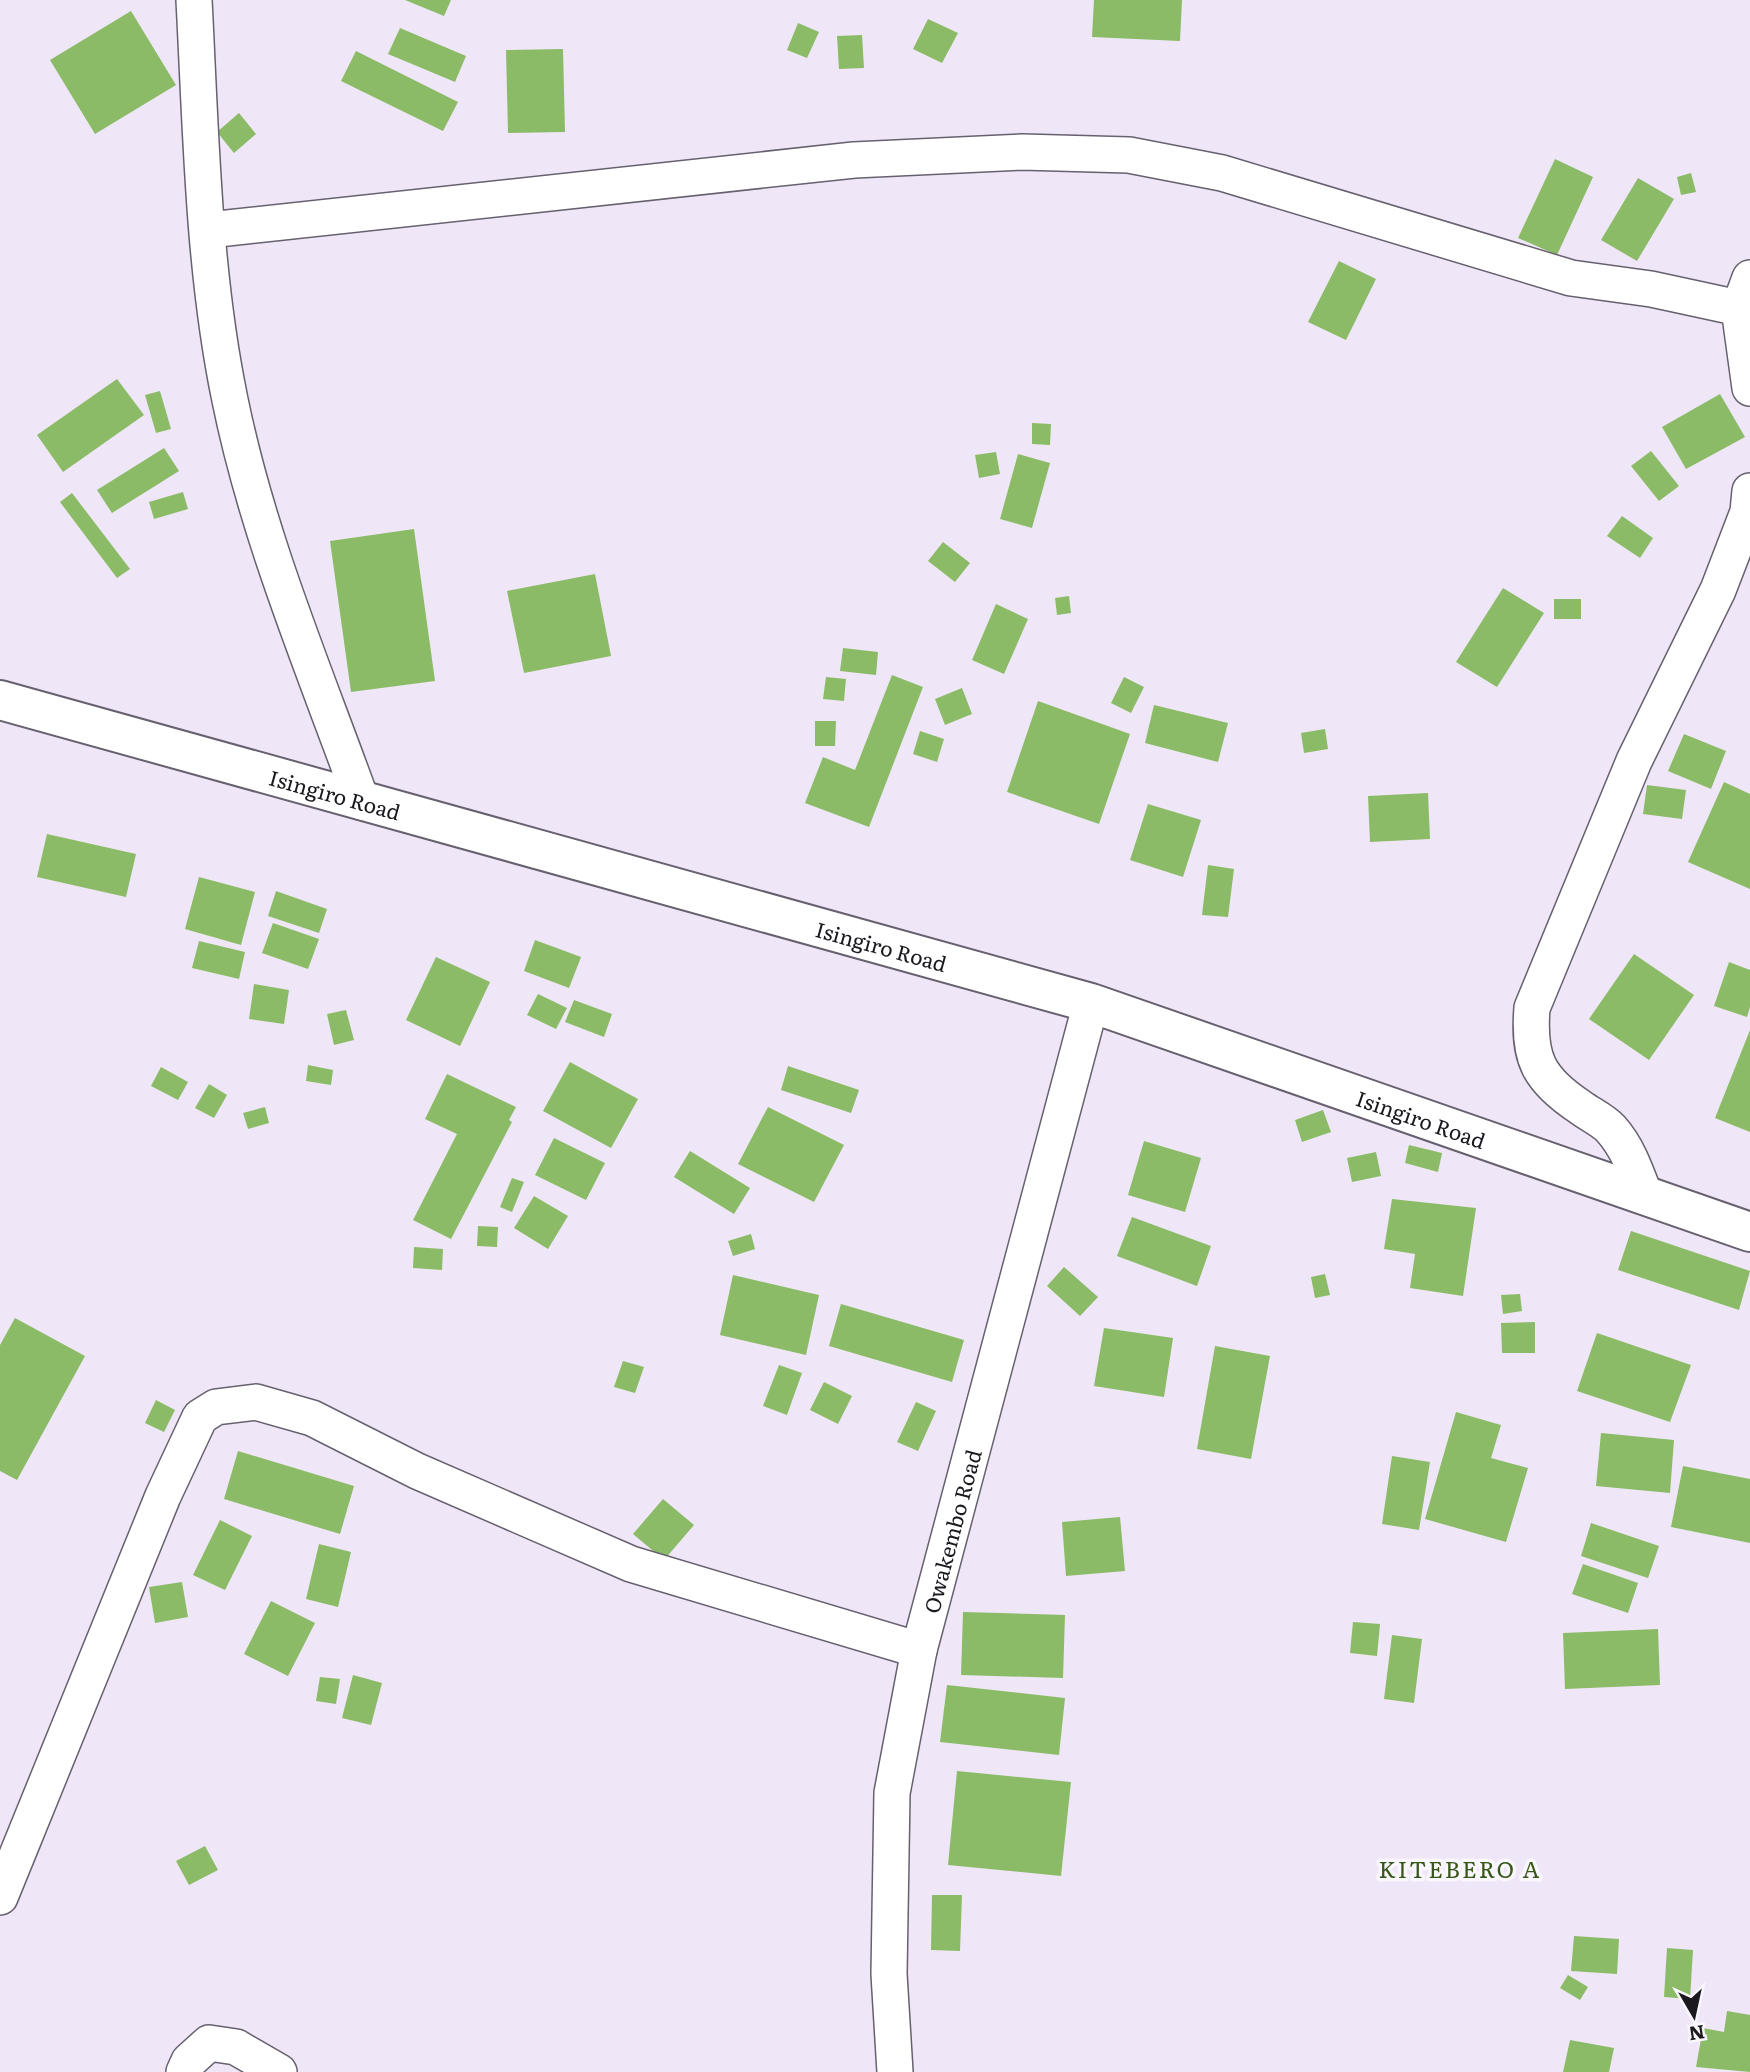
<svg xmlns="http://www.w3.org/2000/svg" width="1750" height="2072" font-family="Literata,serif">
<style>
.building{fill:#8bbb66}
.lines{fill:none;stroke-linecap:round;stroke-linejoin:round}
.minor-casing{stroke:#67606e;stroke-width:38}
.primary-casing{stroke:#67606e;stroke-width:42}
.minor{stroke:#fff;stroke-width:35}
.primary{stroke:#fff;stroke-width:38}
.labels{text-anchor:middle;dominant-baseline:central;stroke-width:7;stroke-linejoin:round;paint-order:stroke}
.street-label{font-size:21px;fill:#1b181e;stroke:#f9f6fd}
.neighbourhood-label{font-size:23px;letter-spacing:2px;fill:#375818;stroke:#f9f6fd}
</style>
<rect width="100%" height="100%" fill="#efe7f7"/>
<g class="building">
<path d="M405,0h46l-7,16z"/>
<path d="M1094,0h88l-2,41 -88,-4z"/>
<path d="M131,11l45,74 -81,49 -45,-74z"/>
<path d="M928,19l30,14 -16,30 -29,-14z"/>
<path d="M798,23l21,9 -12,26 -20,-8z"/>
<path d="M400,28l66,28 -11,26 -67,-28z"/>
<path d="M862,35l2,33 -25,1 -2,-33z"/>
<path d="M563,49l2,83 -57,1 -2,-83z"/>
<path d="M356,51l102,51 -15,29 -102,-50z"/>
<path d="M239,113l17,21 -22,19 -17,-21z"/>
<path d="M1555,159l38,18 -36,78 -39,-17z"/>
<path d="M1691,173l5,19 -15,3 -4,-18z"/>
<path d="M1638,178l36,21 -37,62 -36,-21z"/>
<path d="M1339,261l37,18 -30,61 -38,-18z"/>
<path d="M117,379l27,36 -81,57 -26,-37z"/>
<path d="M160,391l11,38 -15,4 -11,-38z"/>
<path d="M1720,394l25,43 -59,32 -24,-42z"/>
<path d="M1032,423l19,1 -1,21 -18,-1z"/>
<path d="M164,448l15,23 -67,42 -15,-23z"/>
<path d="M1651,451l28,35 -20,15 -28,-35z"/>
<path d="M996,452l4,22 -21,4 -4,-23z"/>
<path d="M1018,454l32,9 -18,65 -32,-9z"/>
<path d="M183,492l5,17 -34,10 -5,-17z"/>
<path d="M72,493l58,76 -13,9 -57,-76z"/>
<path d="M1622,516l31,22 -13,20 -33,-22z"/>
<path d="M414,529l21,152 -84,11 -21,-151z"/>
<path d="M943,542l27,21 -15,19 -27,-21z"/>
<path d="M595,574l16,82 -87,17 -17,-82z"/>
<path d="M1503,588l41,25 -47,74 -41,-25z"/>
<path d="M1069,596l2,17 -14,2 -2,-17z"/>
<rect x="1554" y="599" width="27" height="20"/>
<path d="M996,604l32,15 -24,55 -32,-14z"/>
<path d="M843,648l35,4 -2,23 -36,-4z"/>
<path d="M892,675l31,12 -54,140 -64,-24 18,-46 32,13z"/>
<path d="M826,677l20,2 -2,22 -21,-2z"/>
<path d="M1124,677l20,10 -13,26 -20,-10z"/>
<path d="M962,688l10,26 -27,11 -10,-26z"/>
<path d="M1038,701l92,33 -31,90 -92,-32z"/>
<path d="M1154,705l74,18 -10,39 -73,-19z"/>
<path d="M815,721h21l-1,25h-20z"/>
<path d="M1325,729l3,20 -24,4 -3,-20z"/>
<path d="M920,731l24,8 -7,23 -24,-8z"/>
<path d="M1684,734l42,17 -15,38 -43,-18z"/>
<path d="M1724,782l26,12v95l-62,-27z"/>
<path d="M1647,785l39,5 -4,29 -39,-5z"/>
<path d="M1428,793l2,46 -60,3 -2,-46z"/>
<path d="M1148,804l53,16 -18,57 -53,-17z"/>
<path d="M47,834l89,20 -10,43 -89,-20z"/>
<path d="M1208,865l26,4 -6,48 -26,-2z"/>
<path d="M199,877l56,15 -14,53 -56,-16z"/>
<path d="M276,891l51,18 -8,24 -51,-17z"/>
<path d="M273,923l46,16 -11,30 -46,-16z"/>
<path d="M535,940l46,17 -12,31 -45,-17z"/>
<path d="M199,941l46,11 -6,27 -47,-11z"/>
<path d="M1634,954l60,41 -45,65 -60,-41z"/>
<path d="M436,957l54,25 -30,64 -54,-26z"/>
<path d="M1729,962l21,8v37l-3,10 -33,-11z"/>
<path d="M254,984l35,6 -5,34 -35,-5z"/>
<path d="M538,994l29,14 -11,21 -29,-14z"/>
<path d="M574,1000l38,14 -8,23 -39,-15z"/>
<path d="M346,1010l8,30 -20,5 -7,-31z"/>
<path d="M1750,1030v102l-35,-14z"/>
<path d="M570,1062l68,37 -27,49 -68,-37z"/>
<path d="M308,1065l25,5 -2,15 -25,-4z"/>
<path d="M788,1066l71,24 -8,23 -70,-23z"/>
<path d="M161,1067l27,15 -10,18 -27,-14z"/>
<path d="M447,1074l69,33 -7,13 3,2 -61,117 -38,-19 44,-86 -32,-15z"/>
<path d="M209,1084l18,11 -13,23 -19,-10z"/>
<path d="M265,1107l4,16 -21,6 -5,-16z"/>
<path d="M768,1107l76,38 -30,57 -76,-38z"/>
<path d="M1323,1110l8,22 -29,10 -7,-22z"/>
<path d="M554,1138l51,25 -19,37 -51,-25z"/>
<path d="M1144,1141l57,17 -16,54 -57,-17z"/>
<path d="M1409,1145l33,8 -4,19 -33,-9z"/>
<path d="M690,1151l60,37 -16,26 -60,-37z"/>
<path d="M1376,1152l5,24 -29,6 -5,-24z"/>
<path d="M512,1178l12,4 -12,30 -12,-5z"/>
<path d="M534,1196l34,20 -20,33 -34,-21z"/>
<path d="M1392,1199l84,9 -13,88 -53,-8 5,-34 -31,-5z"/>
<path d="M1132,1217l79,29 -14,40 -80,-30z"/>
<path d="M478,1226l20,1 -1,20 -20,-1z"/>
<path d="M1631,1231l119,40 -11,39 -121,-40z"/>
<path d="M751,1234l4,15 -22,7 -5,-15z"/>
<path d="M414,1247l29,2 -1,21 -29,-2z"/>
<path d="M1064,1267l34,30 -18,19 -33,-30z"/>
<path d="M1325,1274l5,21 -15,3 -4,-21z"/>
<path d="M733,1275l86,20 -13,60 -86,-20z"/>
<path d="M1520,1294l2,17 -19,3 -2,-19z"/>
<path d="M841,1304l123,36 -12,42 -123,-36z"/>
<path d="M15,1318l70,38 -68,124 -17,-9v-126z"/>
<path d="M1535,1322v31h-33l-1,-30z"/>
<path d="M1104,1328l69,10 -9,59 -70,-11z"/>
<path d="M1597,1333l94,32 -21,57 -93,-31z"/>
<path d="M1215,1346l55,10 -19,103 -54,-10z"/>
<path d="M623,1361l21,6 -9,26 -21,-6z"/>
<path d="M779,1365l23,8 -15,42 -24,-9z"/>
<path d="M824,1382l28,14 -14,28 -28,-14z"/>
<path d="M156,1400l19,10 -11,22 -19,-9z"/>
<path d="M916,1402l20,9 -18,40 -21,-9z"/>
<path d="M1456,1412l45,13 -10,33 37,10 -22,74 -81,-23z"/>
<path d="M1601,1433l73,7 -4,53 -74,-7z"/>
<path d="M238,1451l116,35 -14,48 -116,-35z"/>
<path d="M1392,1456l38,6 -11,68 -37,-6z"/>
<path d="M1683,1466l67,13v64l-79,-16z"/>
<path d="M663,1499l31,26 -30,35 -31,-26z"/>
<path d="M1120,1517l5,54 -59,5 -4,-54z"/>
<path d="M220,1520l32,16 -27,54 -32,-15z"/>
<path d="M1591,1523l68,23 -11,32 -67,-22z"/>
<path d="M319,1544l32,8 -13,55 -32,-8z"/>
<path d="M1583,1564l55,19 -10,30 -56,-19z"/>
<path d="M182,1582l6,35 -33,6 -6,-36z"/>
<path d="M271,1601l44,22 -27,53 -44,-22z"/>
<path d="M963,1612l102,3 -2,63 -102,-3z"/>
<path d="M1353,1622l27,2 -3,32 -27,-3z"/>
<path d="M1658,1629l2,56 -95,4 -2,-56z"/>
<path d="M1392,1635l30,4 -8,64 -30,-4z"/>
<path d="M353,1675l29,8 -11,42 -29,-7z"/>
<path d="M320,1677l20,2 -4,25 -20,-3z"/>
<path d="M947,1685l118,13 -6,57 -119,-13z"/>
<path d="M957,1771l114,11 -10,94 -113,-11z"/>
<path d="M205,1846l13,24 -29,15 -13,-24z"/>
<path d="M932,1895h30l-2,56 -29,-1z"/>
<path d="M1574,1936l45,3 -2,35 -46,-3z"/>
<path d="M1667,1948l26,2 -3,49 -26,-2z"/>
<path d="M1568,1975l20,12 -8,13 -20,-12z"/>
<path d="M1727,2011l23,4v57l-54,-5 7,-39 21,4z"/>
<path d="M1570,2040l44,8 -5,24h-46z"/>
</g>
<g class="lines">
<defs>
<g id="minor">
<path d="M194,0c7,133 9,270 36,400 28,138 84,269 132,402"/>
<path d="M209,230l645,-70 168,-8 107,3 93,18 349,105 80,11 88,19 11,80"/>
<path d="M1739,308l11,-30"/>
<path d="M1645,1196c-9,-24 -17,-48 -34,-67 -8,-9 -22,-15 -31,-22 -42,-28 -52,-49 -48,-99l102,-247 84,-171 30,-78 2,-21"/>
<path d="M0,1897l163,-401 37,-79 16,-10 40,-5 56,16 105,53 214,93 288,86"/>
<path d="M184,2072l5,-11 20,-18 27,4 43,25"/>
<path id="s1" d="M895,2072l-6,-98 3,-181 27,-143 172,-647"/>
</g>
<g id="primary">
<path id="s2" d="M0,700l1091,303 659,229"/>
</g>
</defs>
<use href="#minor" class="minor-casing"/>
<use href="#primary" class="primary-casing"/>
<use href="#minor" class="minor"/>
<use href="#primary" class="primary"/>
</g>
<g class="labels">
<g class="street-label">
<text stroke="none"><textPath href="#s2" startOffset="348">Isingiro Road</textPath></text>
<text stroke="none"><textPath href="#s2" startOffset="915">Isingiro Road</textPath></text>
<text stroke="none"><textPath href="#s2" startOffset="1482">Isingiro Road</textPath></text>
<text stroke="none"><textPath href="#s1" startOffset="548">Owakembo Road</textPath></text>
</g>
<g class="neighbourhood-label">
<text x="1460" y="1868">KITEBERO A</text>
</g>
</g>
<g transform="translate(1694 2016) rotate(171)" stroke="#f9f6fd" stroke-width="5" paint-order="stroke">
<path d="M0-5L12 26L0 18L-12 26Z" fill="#1b181e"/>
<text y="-10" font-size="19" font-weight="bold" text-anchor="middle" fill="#1b181e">N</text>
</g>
</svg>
